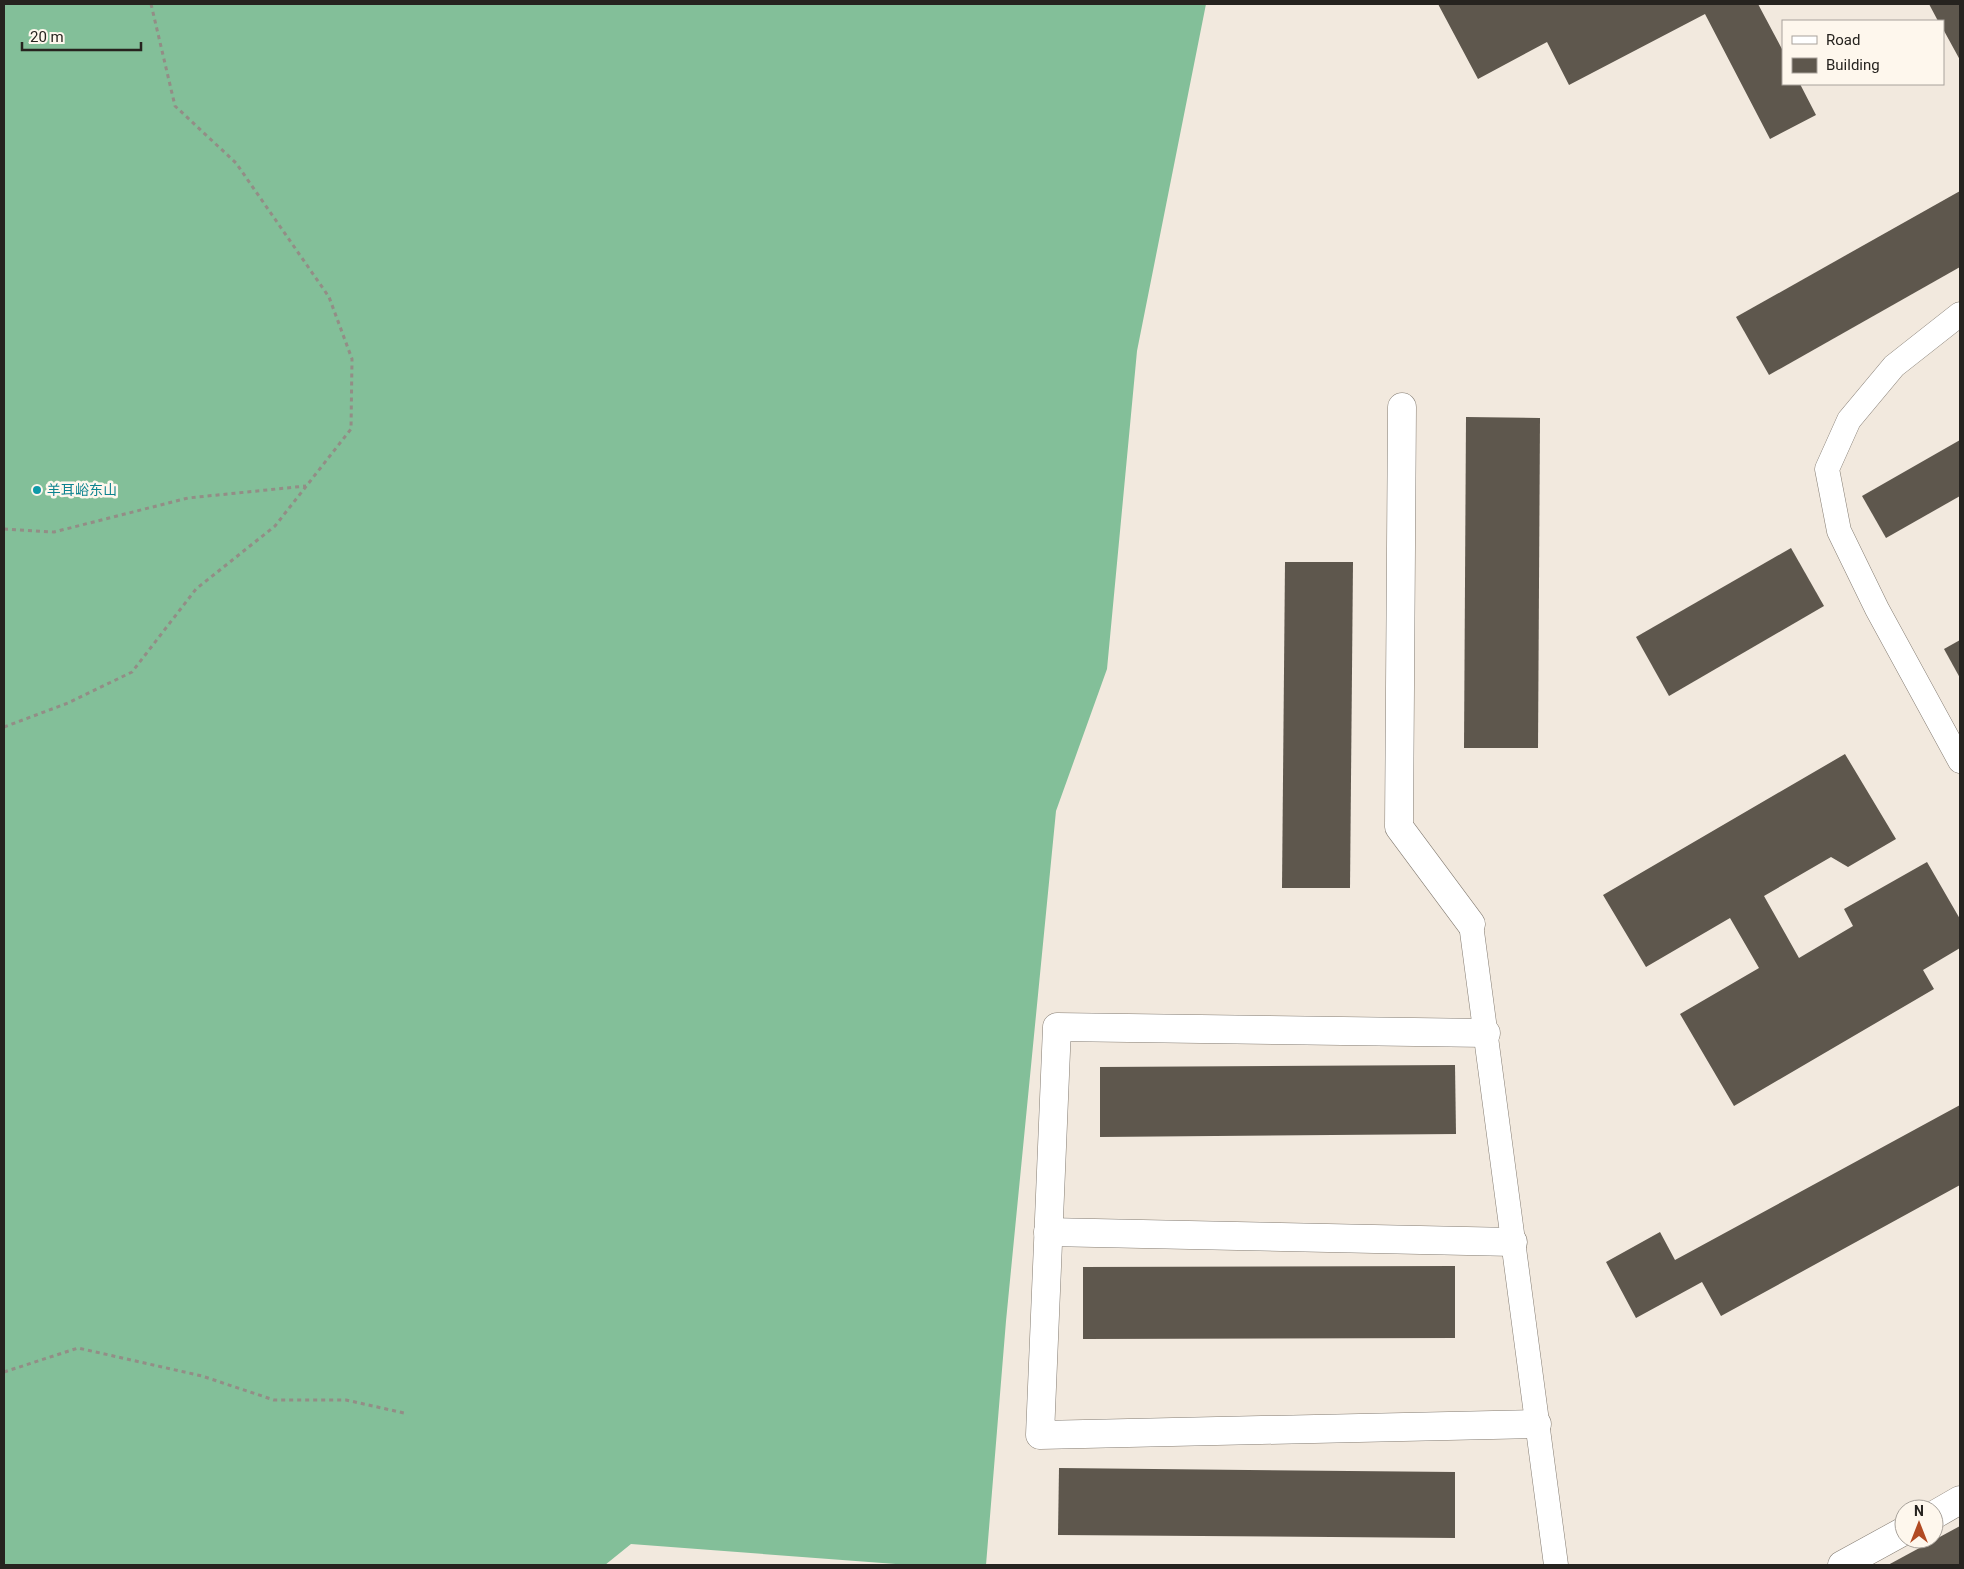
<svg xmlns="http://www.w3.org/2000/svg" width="1964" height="1569" font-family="Roboto,'Noto Sans SC',sans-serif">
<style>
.forest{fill:#83bf99}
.building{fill:#5e574d}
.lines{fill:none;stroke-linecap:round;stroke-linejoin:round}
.lane-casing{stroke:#847c72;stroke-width:25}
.street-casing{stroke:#847c72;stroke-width:29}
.path{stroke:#938d86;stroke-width:3;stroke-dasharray:4 4;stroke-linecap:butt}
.lane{stroke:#fff;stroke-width:24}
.street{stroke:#fff;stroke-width:28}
.culture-dot{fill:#0f9aa8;stroke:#fef7ed;stroke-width:2}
.labels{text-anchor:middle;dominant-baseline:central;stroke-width:5;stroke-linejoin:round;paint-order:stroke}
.culture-label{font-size:14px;fill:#0d838f;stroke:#fef7ed;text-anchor:start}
</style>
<rect width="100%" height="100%" fill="#f2e9de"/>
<path class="forest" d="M4,4h1202l-69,347 -30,318 -51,142 -50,510 -20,244h-77l-278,-21 -26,21h-601z"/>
<g class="building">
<path d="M1438,4h320l25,47v33h17l16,31 -46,24 -65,-125 -136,71 -22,-43 -69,37z"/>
<path d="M1929,4h31v56l-17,-31v-8h-5z"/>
<path d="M1960,191v76l-191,108 -33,-58z"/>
<path d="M1466,417l74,1 -2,330h-74z"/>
<path d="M1960,440v56l-74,42 -24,-42z"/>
<path d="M1791,548l33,58 -155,90 -33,-59z"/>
<path d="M1285,562h68l-3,326h-68z"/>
<path d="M1960,640v38l-16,-29z"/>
<path d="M1845,754l51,85 -48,28 -17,-10 -67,39 35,62 54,-32 -9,-17 83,-47 33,57v29l-37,22 11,19 -200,117 -54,-92 79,-46 -29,-50 -84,49 -43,-72z"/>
<path d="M1455,1065l1,69 -356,3v-70z"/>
<path d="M1960,1105v80l-239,131 -19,-34 -66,36 -30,-56 54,-30 15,28z"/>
<path d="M1455,1266v72l-372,1v-72z"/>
<path d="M1059,1468l396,4v66l-397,-3z"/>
<path d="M1960,1526v39h-72z"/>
</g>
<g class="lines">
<defs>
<g id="lane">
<path d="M1960,314l-66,52 -45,54 -22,49 12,62 38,78 83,152"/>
<path d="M1471,924l85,641"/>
</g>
<g id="street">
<path d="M1402,407l-3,420 72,97"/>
<path d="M1486,1033l-429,-6 -17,408 497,-11"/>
<path d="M1048,1232l465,10"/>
<path d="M1934,1515l26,-15"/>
<path d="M1842,1565l62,-34"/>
</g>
</defs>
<use href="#lane" class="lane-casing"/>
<use href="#street" class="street-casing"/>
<g class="path">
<path d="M4,529l50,3 134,-34 118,-12"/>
<path d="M4,727l64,-24 64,-31 64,-83 79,-63 76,-97 1,-70 -23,-62 -93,-134 -61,-57 -24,-102"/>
<path d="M4,1372l74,-24 124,28 72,24h72l58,13"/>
</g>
<use href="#lane" class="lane"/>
<use href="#street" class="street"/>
</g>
<circle class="culture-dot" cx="37" cy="490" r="5"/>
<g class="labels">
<g class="culture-label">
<text x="47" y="490">羊耳峪东山</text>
</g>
</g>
<rect width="1964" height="1569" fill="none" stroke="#26231f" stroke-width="10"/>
<rect x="1782" y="20" width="162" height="65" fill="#fef7ed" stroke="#a8a29b"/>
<rect x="1792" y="36" width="25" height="8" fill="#ffffff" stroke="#a8a29b"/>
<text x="1826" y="45" font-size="15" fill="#26231f">Road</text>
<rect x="1792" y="58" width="25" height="15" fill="#5e574d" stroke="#a8a29b"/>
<text x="1826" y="70" font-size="15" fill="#26231f">Building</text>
<g transform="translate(1919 1524)"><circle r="24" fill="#fef7ed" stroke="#a8a29b"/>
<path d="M0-4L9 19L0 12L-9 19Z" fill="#b14a23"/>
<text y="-8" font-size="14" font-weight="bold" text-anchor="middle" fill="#26231f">N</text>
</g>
<path d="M22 42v8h119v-8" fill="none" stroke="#26231f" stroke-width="2.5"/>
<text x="30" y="42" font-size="15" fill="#26231f" stroke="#fef7ed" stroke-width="4" paint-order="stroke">20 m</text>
</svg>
